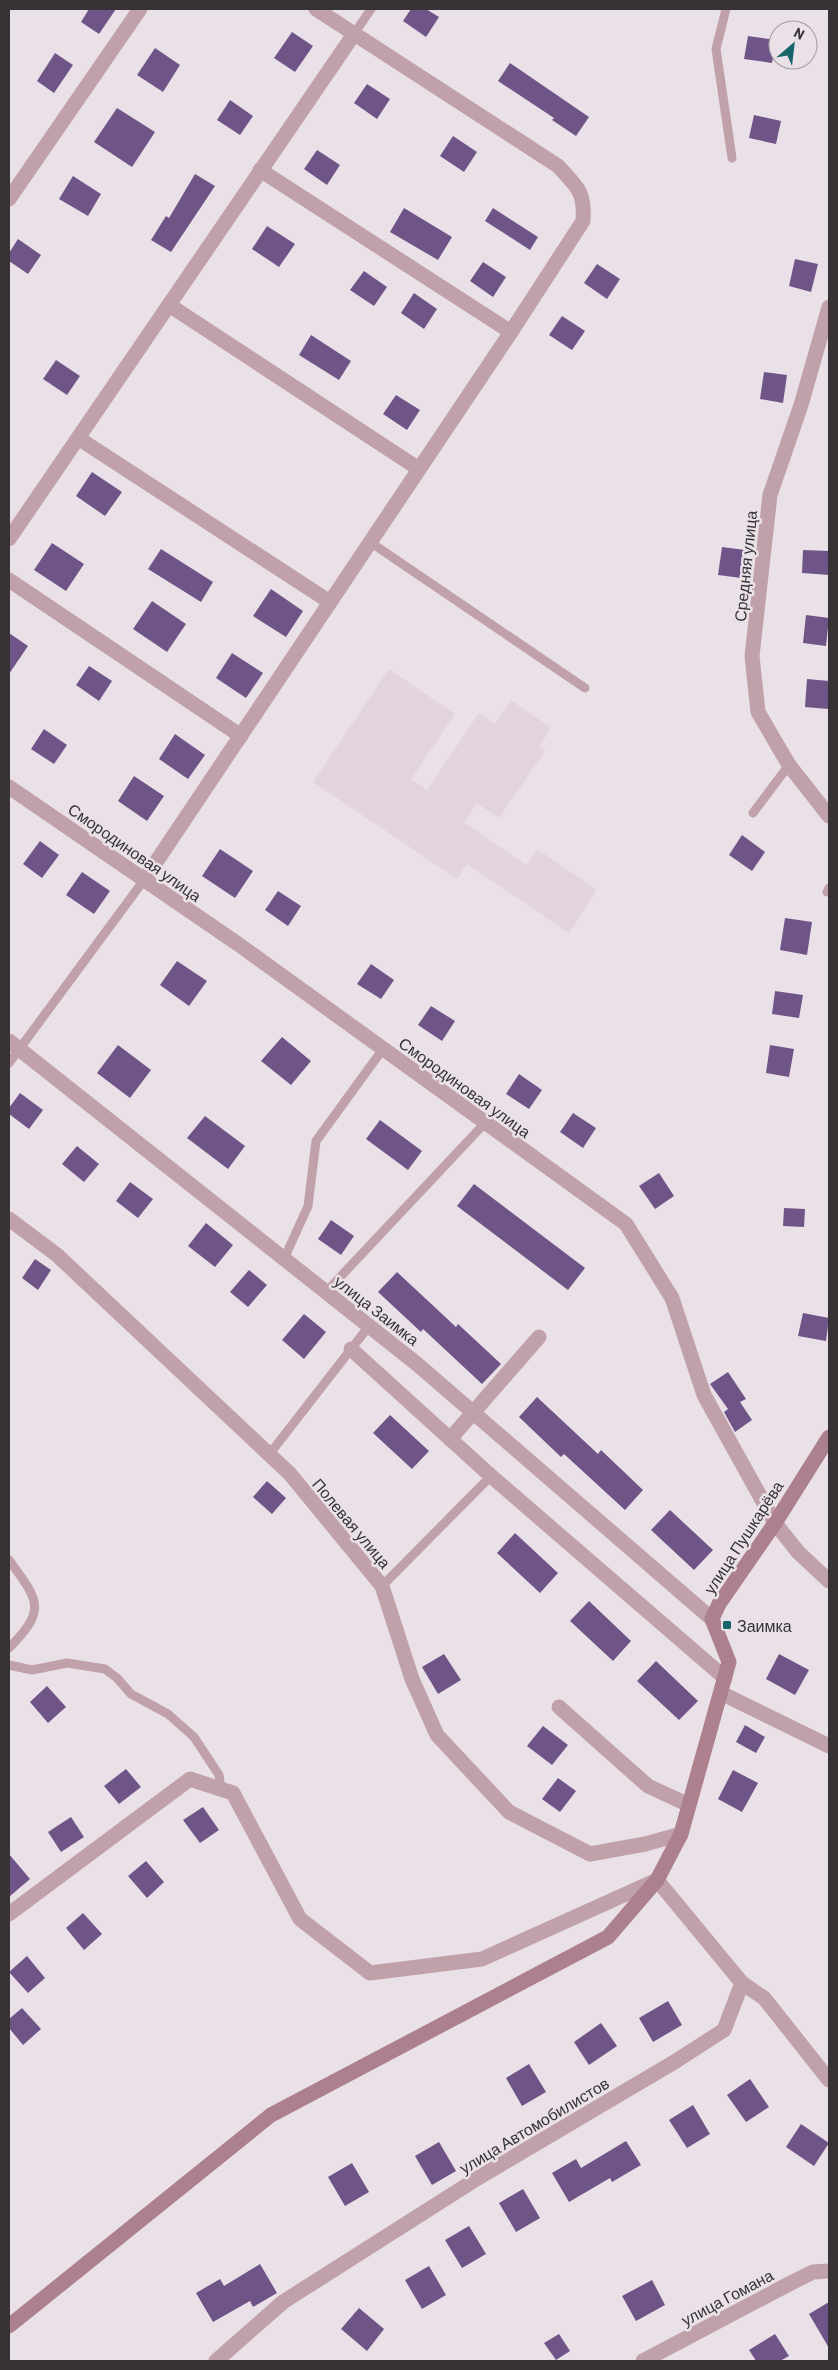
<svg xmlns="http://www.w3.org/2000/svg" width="838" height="2370" font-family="Barlow,sans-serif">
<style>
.built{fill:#e2d3de}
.building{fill:#6f5587}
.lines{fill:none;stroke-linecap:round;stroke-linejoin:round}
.lane{stroke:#c0a1a9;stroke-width:9}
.street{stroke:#c0a1a9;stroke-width:15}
.secondary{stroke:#ac808c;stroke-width:15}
.poi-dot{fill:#17656a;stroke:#eae1e8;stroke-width:2}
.labels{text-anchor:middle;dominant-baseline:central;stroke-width:5;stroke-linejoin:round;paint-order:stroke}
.street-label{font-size:16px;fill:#363235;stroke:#eae1e8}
.poi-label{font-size:16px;fill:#363235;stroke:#eae1e8;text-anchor:start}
</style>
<rect width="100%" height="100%" fill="#eae1e8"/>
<path class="built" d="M389,669l66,45 -44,65 16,11 52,-77 16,11 16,-24 40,28 -12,19 6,4 -46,67 -22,-15 -13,19 62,43 11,-16 60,41 -28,43 -102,-69 -10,15 -144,-97z"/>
<g class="building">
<path d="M89,9h27l-17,25 -18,-12z"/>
<path d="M411,9h15l13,8 -13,20 -23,-16z"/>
<path d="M292,32l21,14 -18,26 -21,-14z"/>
<path d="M748,36l28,4 -4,23 -28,-4z"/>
<path d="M155,48l25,17 -17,27 -26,-17z"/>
<path d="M55,53l18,12 -19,28 -17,-12z"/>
<path d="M510,63l79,54 -13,19 -24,-16 2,-2 -56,-37z"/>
<path d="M367,84l23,15 -13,20 -23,-16z"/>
<path d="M230,100l23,16 -13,19 -23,-15z"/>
<path d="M117,108l38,24 -23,35 -38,-25z"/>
<path d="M754,115l27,6 -5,23 -27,-6z"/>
<path d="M453,136l24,16 -13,20 -24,-16z"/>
<path d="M317,150l23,15 -13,20 -23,-16z"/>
<path d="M195,174l20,12 -44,66 -20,-12 15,-24 3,2z"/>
<path d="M73,176l28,18 -13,22 -29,-17z"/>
<path d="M404,208l48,29 -14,23 -48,-28z"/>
<path d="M493,208l45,29 -8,13 -45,-29z"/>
<path d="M267,226l28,18 -16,23 -27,-18z"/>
<path d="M18,239l23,16 -13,19 -19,-13v-8z"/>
<path d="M795,259l23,5 -7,28 -22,-6z"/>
<path d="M483,262l23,15 -13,20 -23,-16z"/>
<path d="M597,264l23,15 -13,20 -23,-16z"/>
<path d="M364,271l23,16 -13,19 -24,-16z"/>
<path d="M414,293l23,16 -13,20 -23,-16z"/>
<path d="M562,316l23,15 -13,19 -23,-15z"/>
<path d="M311,335l40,26 -12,19 -40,-25z"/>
<path d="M56,360l24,16 -13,19 -24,-16z"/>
<path d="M764,372l23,3 -4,28 -23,-4z"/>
<path d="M396,395l24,15 -13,20 -24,-16z"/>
<path d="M92,472l30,20 -17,24 -29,-20z"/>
<path d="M52,543l32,21 -18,27 -32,-21z"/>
<path d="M722,547l23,3 -4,28 -23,-3z"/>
<path d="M161,549l52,33 -12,20 -53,-33z"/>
<path d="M803,550l26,1v24l-27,-2z"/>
<path d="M271,589l32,22 -17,26 -33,-21z"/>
<path d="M152,601l34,23 -19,28 -34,-23z"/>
<path d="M806,615l23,3 -3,28 -23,-3z"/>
<path d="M9,633l19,13 -19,28z"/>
<path d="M232,653l31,20 -17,25 -30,-20z"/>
<path d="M89,666l23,15 -13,20 -23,-16z"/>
<path d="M807,679l22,2 -1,28 -23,-2z"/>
<path d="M44,729l23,16 -13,19 -23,-15z"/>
<path d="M175,734l30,21 -17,24 -29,-20z"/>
<path d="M134,776l30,20 -17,25 -29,-20z"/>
<path d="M742,835l23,17 -13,19 -23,-16z"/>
<path d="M40,841l19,14 -17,23 -19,-14z"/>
<path d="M220,849l33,22 -18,27 -33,-22z"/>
<path d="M82,872l28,19 -16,23 -28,-19z"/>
<path d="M278,891l23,15 -13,20 -23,-16z"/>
<path d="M785,918l27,4 -5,33 -27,-5z"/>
<path d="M177,961l30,20 -18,25 -29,-21z"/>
<path d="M371,964l23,16 -13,19 -24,-15z"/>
<path d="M775,991l28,4 -4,23 -27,-4z"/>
<path d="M431,1006l24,15 -13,20 -24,-16z"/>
<path d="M282,1037l29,24 -20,24 -30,-24z"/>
<path d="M118,1045l33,25 -21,28 -33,-25z"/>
<path d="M770,1045l24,4 -5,28 -23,-4z"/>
<path d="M519,1074l23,16 -13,19 -23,-15z"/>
<path d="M20,1093l23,17 -14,19 -20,-15v-6z"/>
<path d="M573,1113l23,15 -13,20 -23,-16z"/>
<path d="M205,1116l40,30 -17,23 -41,-31z"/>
<path d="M380,1120l42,31 -14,19 -42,-31z"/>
<path d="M77,1146l22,18 -15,18 -22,-18z"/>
<path d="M659,1173l15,23 -19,13 -16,-23z"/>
<path d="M130,1182l23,17 -15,19 -22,-17z"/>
<path d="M474,1184l111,84 -17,22 -111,-84z"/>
<path d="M784,1208l21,1 -1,18 -21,-1z"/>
<path d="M331,1220l23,16 -13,19 -23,-16z"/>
<path d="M206,1223l27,22 -18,22 -27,-21z"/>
<path d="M35,1259l16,11 -13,20 -16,-12z"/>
<path d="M249,1270l18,15 -19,22 -18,-15z"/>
<path d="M397,1272l59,55 2,-3 43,40 -19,20 -59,-55 -2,3 -43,-40z"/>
<path d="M803,1313l26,5 -3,23 -28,-5z"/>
<path d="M304,1314l22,18 -22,27 -22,-19z"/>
<path d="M728,1372l18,27 -6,3 12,18 -17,12 -11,-20 4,-3 -18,-25z"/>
<path d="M537,1397l61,57 3,-4 42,40 -18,20 -61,-56 -3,3 -42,-40z"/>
<path d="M390,1415l39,36 -17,18 -39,-36z"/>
<path d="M267,1481l19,17 -14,16 -19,-17z"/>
<path d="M670,1510l43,40 -19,20 -43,-40z"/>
<path d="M515,1533l43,40 -18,20 -43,-40z"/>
<path d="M589,1601l42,40 -18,20 -43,-40z"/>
<path d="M444,1654l17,26 -23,14 -16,-27z"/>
<path d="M779,1654l30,16 -14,25 -29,-16z"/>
<path d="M656,1661l42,40 -19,19 -42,-39z"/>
<path d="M47,1686l19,21 -18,16 -18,-21z"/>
<path d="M745,1725l20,12 -9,16 -20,-11z"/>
<path d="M543,1726l25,19 -16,20 -25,-19z"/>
<path d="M126,1769l15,18 -22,17 -15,-18z"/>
<path d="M733,1770l25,13 -16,29 -24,-13z"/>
<path d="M558,1778l18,13 -16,21 -18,-13z"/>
<path d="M203,1807l16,23 -19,13 -17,-23z"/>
<path d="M71,1817l13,20 -23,15 -13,-20z"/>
<path d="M9,1854l21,25 -21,18z"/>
<path d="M146,1861l18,21 -17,16 -19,-22z"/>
<path d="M83,1913l19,21 -18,16 -18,-22z"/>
<path d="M27,1956l18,22 -17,15 -19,-21z"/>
<path d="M668,2001l14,24 -29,17 -14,-24z"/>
<path d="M22,2008l19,21 -18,16 -14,-17v-9z"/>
<path d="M601,2023l16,23 -28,19 -15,-23z"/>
<path d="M529,2064l17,28 -24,14 -16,-28z"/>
<path d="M750,2079l19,28 -23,15 -19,-27z"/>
<path d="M693,2105l17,29 -23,14 -18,-28z"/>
<path d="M801,2124l28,19 -15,23 -28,-19z"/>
<path d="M626,2141l15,24 -29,17 -2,-4 -41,24 -17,-29 24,-14 5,9z"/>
<path d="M439,2142l17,29 -24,14 -17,-29z"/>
<path d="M352,2163l17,29 -24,14 -17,-29z"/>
<path d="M523,2189l17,29 -24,14 -17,-29z"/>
<path d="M469,2226l17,28 -24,14 -17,-28z"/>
<path d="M260,2264l17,29 -24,14 -3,-6 -37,21 -17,-29 24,-14 4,7z"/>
<path d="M429,2266l17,29 -24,14 -17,-29z"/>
<path d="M652,2280l13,25 -29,16 -14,-25z"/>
<path d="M829,2302v46l-20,-34z"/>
<path d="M359,2308l25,21 -17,22 -26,-22z"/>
<path d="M559,2334l11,17 -14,9 -12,-17z"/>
<path d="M775,2334l14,22 -9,5h-24l-7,-11z"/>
</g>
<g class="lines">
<g class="lane">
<path d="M726,9l-10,40 16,109"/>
<path d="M354,34l17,-25"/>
<path d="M370,542l215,146"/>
<path d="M753,813l36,-48"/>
<path d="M827,892l2,-4"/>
<path d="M9,1063l135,-183"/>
<path d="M284,1259l24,-53 8,-65 67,-92"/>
<path d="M326,1292l159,-169"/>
<path d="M268,1456l101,-130"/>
<path d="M9,1560c29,40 39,49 0,88"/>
<path d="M382,1586l109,-110"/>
<path d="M9,1665l23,5 35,-7 38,6 12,9 14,16 37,20 26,23 25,38 2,14"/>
</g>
<g class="street">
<path d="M260,170l251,162"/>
<path d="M9,199l131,-190"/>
<path d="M169,305l250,164"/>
<path d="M829,307l-28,98 -31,90 -18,161 6,56 31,53 40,51"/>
<path d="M78,438l252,164"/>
<path d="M9,539l345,-505"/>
<path d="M9,580l232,156"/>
<path d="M9,787l229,157 388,280 46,74 32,97 71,128 23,29 31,29"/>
<path d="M144,880l367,-548 72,-111c2,-30 -6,-34 -25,-55l-242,-157"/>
<path d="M9,1041l408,323 295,255"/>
<path d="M9,1219l48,36 233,219 92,112 30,93 25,56 72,77 81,42 55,-10 36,-10"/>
<path d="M351,1349l140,127 234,202"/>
<path d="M450,1439l89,-102"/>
<path d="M721,1693l108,53"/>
<path d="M559,1707l89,79 41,19"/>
<path d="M9,1914l181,-135 43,14 67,126 70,54 112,-14 175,-79 85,103 -18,47 -48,31 -198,117 -195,124 -67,59"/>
<path d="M742,1983l22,15 65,82"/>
<path d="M643,2361l144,-76 26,-13 16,-1"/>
</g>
<path class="secondary" d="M9,2326l262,-211 337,-178 49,-57 24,-46 48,-172 -17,-43 7,-15 56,-81 54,-86"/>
</g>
<rect class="poi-dot" x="722" y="1620" width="10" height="10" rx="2.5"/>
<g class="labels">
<g class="street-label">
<text transform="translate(745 566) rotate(-84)">Средняя улица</text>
<text transform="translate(135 852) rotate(35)">Смородиновая улица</text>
<text transform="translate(465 1087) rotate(36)">Смородиновая улица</text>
<text transform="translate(377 1310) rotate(38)">улица Заимка</text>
<text transform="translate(352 1523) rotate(50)">Полевая улица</text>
<text transform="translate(743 1537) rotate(-57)">улица Пушкарёва</text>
<text transform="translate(534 2125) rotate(-31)">улица Автомобилистов</text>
<text transform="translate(727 2297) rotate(-28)">улица Гомана</text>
</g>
<g class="poi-label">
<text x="737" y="1625">Заимка</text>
</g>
</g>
<rect width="838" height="2370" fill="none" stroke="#363235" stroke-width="20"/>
<g transform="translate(793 45) rotate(28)"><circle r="24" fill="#eae1e8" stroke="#a29ba0"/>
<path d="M0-4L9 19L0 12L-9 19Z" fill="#17656a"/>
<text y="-8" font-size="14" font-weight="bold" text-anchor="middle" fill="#363235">N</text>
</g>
</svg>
